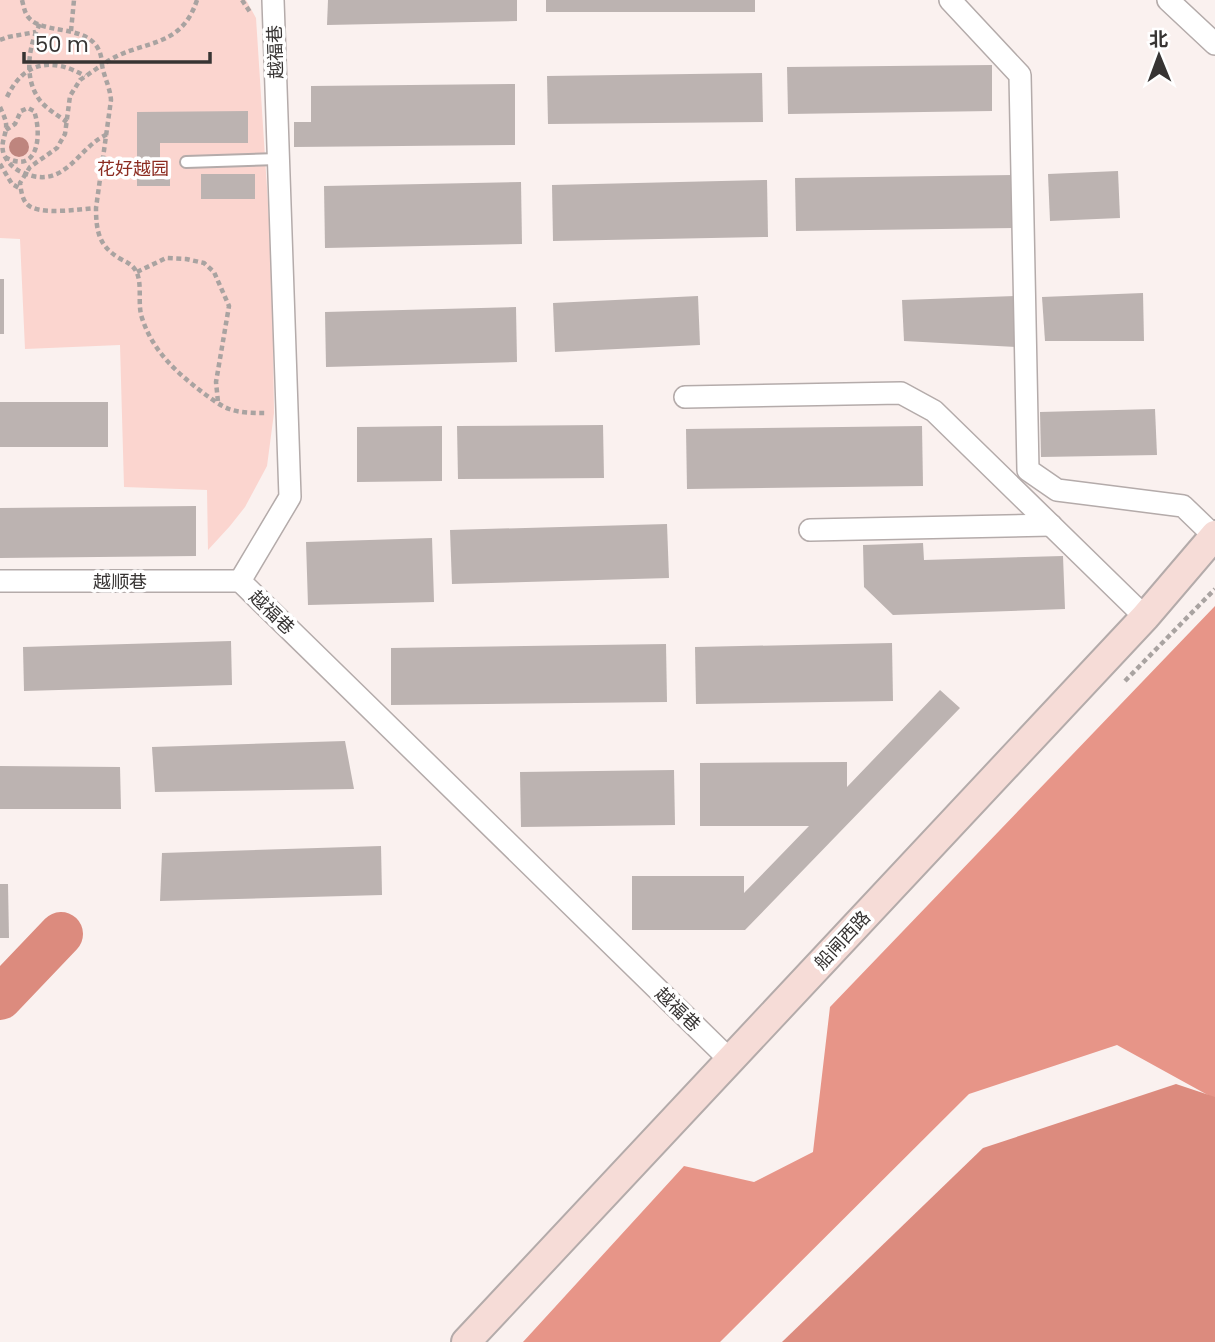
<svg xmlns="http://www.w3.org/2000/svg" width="1215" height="1342" font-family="Poppins,'Noto Sans SC',sans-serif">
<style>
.green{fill:#fbd5cf}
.forest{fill:#e79588}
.water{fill:#dc8b7e}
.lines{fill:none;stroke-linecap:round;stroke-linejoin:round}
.river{stroke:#dc8b7e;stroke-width:44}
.building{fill:#bcb3b1}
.lane-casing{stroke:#b4abaa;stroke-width:14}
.street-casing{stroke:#b4abaa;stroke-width:24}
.secondary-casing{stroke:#b4abaa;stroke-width:32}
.path{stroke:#a9a3a1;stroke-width:4.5;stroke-dasharray:5 3.5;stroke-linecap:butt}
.lane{stroke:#fff;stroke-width:10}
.street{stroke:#fff;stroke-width:21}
.secondary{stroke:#f6dcd7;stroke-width:28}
.path-bridge{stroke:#a9a3a1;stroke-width:4.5;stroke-dasharray:5 3.5;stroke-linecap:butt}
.tree{fill:#be857e}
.labels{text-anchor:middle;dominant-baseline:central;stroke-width:7;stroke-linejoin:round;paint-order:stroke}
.street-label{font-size:18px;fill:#373433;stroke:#fff}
.park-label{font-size:18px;fill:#8c2c21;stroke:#fff}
</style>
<rect width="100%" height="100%" fill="#faf1ef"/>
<path class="green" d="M0,0h246l10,18 16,247 2,148 -7,53 -22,41 -15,19 -22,24 -1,-60 -83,-3 -4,-142 -95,4 -5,-110 -20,-1z"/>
<path class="forest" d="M1215,606v493l-98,-54 -148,49 -249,248h-197l161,-176 70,16 59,-30 17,-145z"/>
<path class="water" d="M1176,1084l39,13v245h-433l201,-194z"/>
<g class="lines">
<path class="river" d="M0,998l61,-64"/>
</g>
<g class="building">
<path d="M328,0h189v21l-190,4z"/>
<rect x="546" y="0" width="209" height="12"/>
<path d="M992,65v46l-204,3 -1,-47z"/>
<path d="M762,73l1,49 -215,2 -1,-48z"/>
<path d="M515,84v61l-221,2v-25h17v-36z"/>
<path d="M248,111v32h-88v18l10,-1v26h-33v-74z"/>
<path d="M1118,171l2,47 -70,3 -2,-47z"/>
<rect x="201" y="174" width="54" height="25"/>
<path d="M1013,175l1,53 -218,3 -1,-53z"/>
<path d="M767,180l1,57 -215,4 -1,-56z"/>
<path d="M521,182l1,62 -197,4 -1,-62z"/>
<rect x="0" y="279" width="4" height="55"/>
<path d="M1143,293l1,48h-99l-3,-44z"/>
<path d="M698,296l2,49 -145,7 -2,-49z"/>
<path d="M1015,296l1,51 -112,-6 -2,-41z"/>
<path d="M516,307l1,55 -191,5 -1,-55z"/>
<rect x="0" y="402" width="108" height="45"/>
<path d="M1155,409l2,46 -116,2 -1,-45z"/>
<path d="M603,425l1,53 -146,1 -1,-53z"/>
<path d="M442,426v55l-85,1v-55z"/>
<path d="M922,426l1,60 -236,3 -1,-60z"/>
<path d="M196,506v50l-196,2v-50z"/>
<path d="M667,524l2,54 -217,6 -2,-54z"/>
<path d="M432,538l2,64 -126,3 -2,-63z"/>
<path d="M923,543l1,17 139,-4 2,53 -172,6 -29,-28 -1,-42z"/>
<path d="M231,641l1,44 -208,6 -1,-44z"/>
<path d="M892,643l1,58 -197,3 -1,-57z"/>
<path d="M666,644l1,58 -276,3v-57z"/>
<path d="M940,690l20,18 -215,222h-113v-54h112v17l65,-67h-109v-63l147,-1v25z"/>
<path d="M345,741l9,48 -199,3 -3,-45z"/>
<path d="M0,766l120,1 1,42h-121z"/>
<path d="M674,770l1,55 -154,2 -1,-55z"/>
<path d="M381,846l1,49 -222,6 2,-48z"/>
<path d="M0,884h8l1,54h-9z"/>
</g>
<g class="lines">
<defs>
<path id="lane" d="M186,162l92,-3"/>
<g id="street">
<path d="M273,0l17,497 -50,84 490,479"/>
<path d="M950,0l70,75 8,395 29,20 126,16 31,30"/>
<path d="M1168,0l47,44"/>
<path d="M685,397l216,-4 33,18 211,206"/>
<path d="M810,530l241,-5"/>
<path d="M0,581h240"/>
</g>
<path id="secondary" d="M466,1342l679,-725 70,-82"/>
</defs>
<use href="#lane" class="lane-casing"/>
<use href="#street" class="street-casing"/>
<use href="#secondary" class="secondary-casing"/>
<g class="path">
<path d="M22,0c2,8 3,15 9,20 19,16 70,2 71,45l-22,15 -10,16 -5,38 -8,14 -27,19 -10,16c1,7 2,16 7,21 11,12 53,5 69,4"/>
<path d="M197,0c-17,52 -58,38 -95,65 2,12 8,22 9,35l-15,108c0,23 3,38 23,50 7,4 13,6 17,13 7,13 1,33 6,47 11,34 36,56 64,77 7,5 15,11 23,14 11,4 25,4 37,4"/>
<path d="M242,0l8,12"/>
<path d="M40,24c-11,20 -16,51 -3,72 6,11 19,18 30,26"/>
<path d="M71,31l3,-31"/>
<path d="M0,40l8,-3 28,-5"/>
<path d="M7,97c17,-36 45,-40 78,-21"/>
<path d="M5,157c34,19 37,-24 29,-46l-6,-3 -7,3 -6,13 -9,6"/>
<path d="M0,164l12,20 9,5"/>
<path d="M137,272l29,-14 20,1 18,4 10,9 15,34 -13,76 2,20"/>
<path d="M1125,681l90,-92"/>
</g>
<use href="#lane" class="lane"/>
<use href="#street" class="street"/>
<use href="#secondary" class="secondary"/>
<path class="path-bridge" d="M0,107c3,7 7,14 6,21 -1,10 -6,16 -2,27 4,8 11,15 20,18 42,18 55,-28 84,-39"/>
</g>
<circle class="tree" cx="19" cy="147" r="10"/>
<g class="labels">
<g class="street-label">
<text transform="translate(275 52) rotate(-92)">越福巷</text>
<text x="120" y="581">越顺巷</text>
<text transform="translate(272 612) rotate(44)">越福巷</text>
<text transform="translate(842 940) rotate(-47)">船闸西路</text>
<text transform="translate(678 1009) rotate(44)">越福巷</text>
</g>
<g class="park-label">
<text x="133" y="168">花好越园</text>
</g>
</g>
<g transform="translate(1159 56) rotate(359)" stroke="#ffffff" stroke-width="5" paint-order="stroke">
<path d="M0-5L12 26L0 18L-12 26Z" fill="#373433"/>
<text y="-10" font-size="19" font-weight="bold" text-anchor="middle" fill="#373433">北</text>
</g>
<path d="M24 52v10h186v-10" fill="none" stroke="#373433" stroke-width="3.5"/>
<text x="35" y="52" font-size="21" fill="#373433" stroke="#ffffff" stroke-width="5" paint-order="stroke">50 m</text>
</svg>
